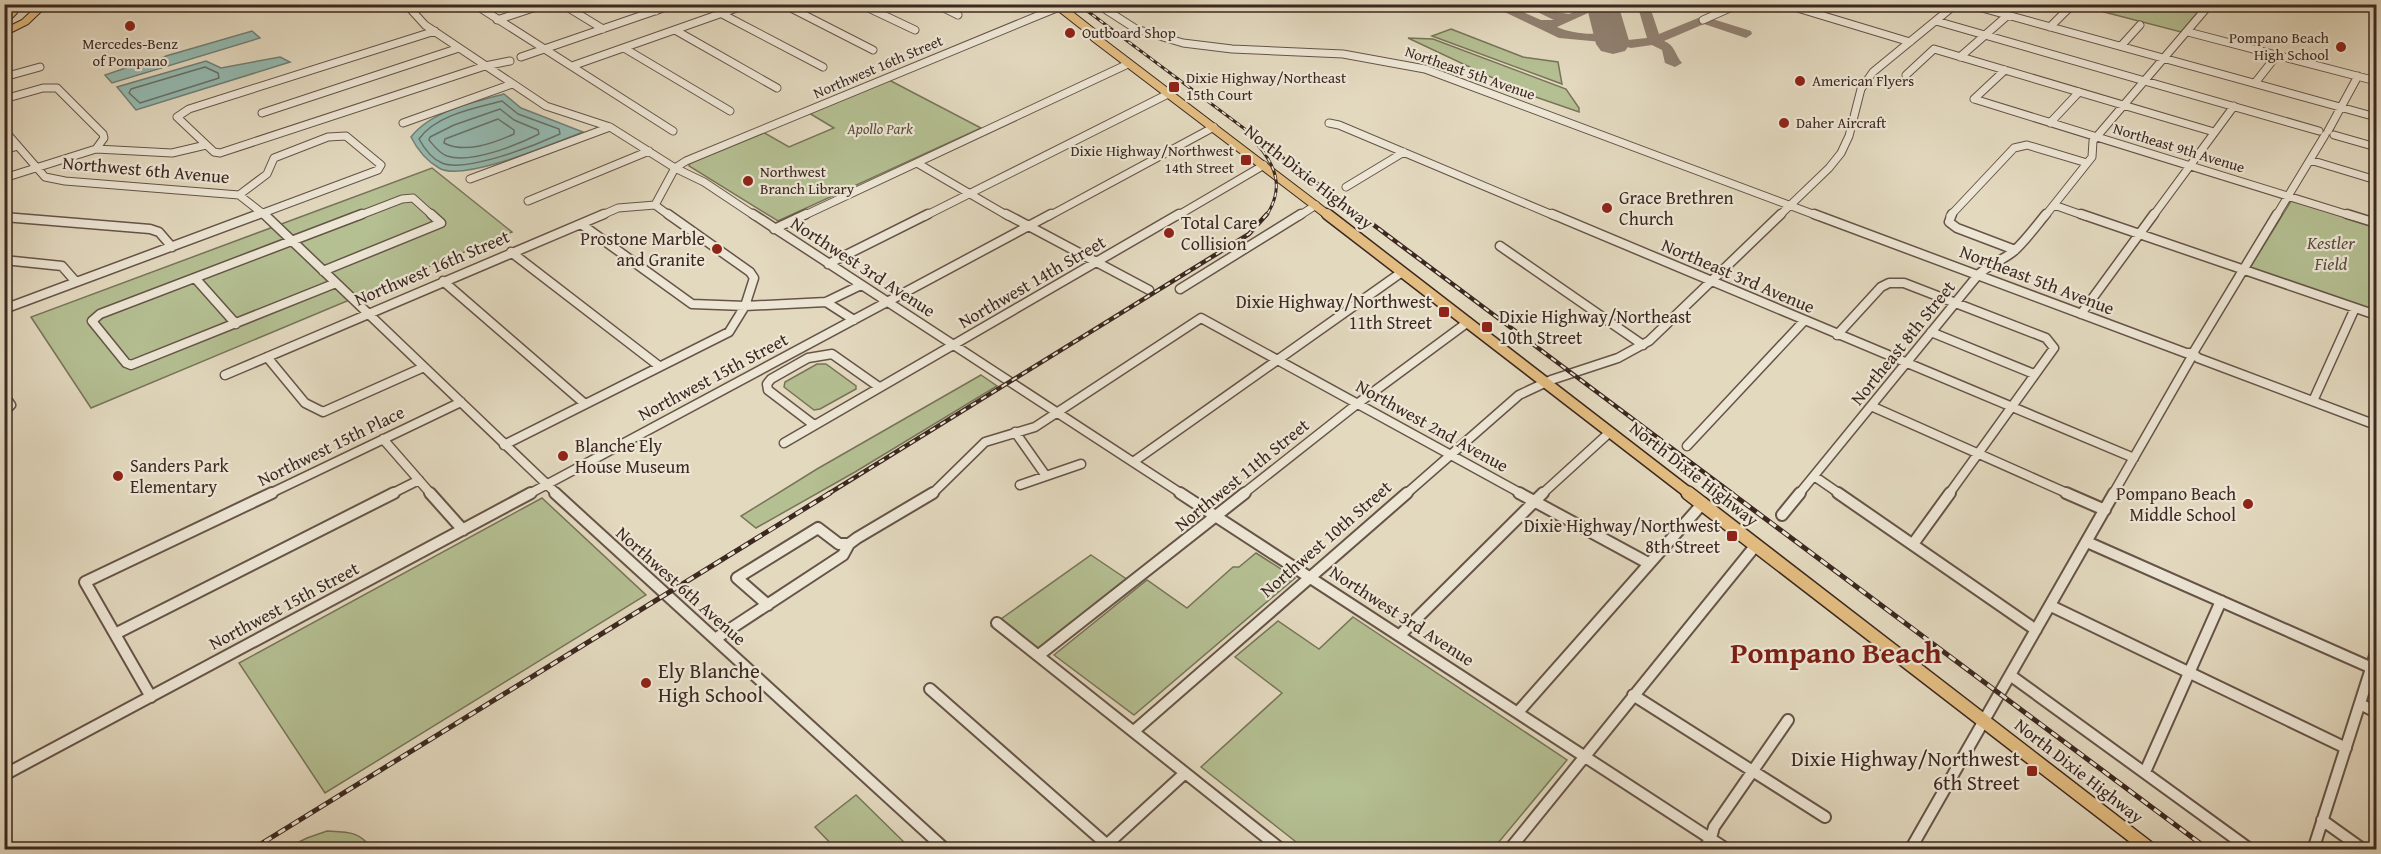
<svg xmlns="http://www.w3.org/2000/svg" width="2381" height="854" font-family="'Gentium Book Plus',serif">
<rect width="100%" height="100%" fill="#e3d9bf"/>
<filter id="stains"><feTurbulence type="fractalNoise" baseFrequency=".00333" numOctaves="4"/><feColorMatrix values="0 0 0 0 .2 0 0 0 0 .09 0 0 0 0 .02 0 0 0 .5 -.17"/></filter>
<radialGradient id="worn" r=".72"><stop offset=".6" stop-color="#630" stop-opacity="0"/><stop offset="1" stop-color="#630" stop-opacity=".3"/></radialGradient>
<path fill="#b4bf92" stroke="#787459" stroke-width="1.5" d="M2077,5H2204L2181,32Z
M1451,29L1523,57L1558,62L1562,84L1432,36Z
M1408,38L1433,39L1566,89L1579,108V112L1527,94Z
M889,80L981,128L778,221L689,166L690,163L763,132L789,147L834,128L809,113Z
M432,168L512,232L91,408L31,317Z
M2291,201L2376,225V312L2252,270L2251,266Z
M817,364H826L856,386V389L820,409L814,410L784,387L785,382Z
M981,375L997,386L855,472L756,528L741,516L817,469Z
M542,498L646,595L325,793L239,663Z
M1256,553L1295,578L1134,715L1054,655L1147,580L1187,608L1233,567H1239Z
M1091,555L1128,580L1029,655L991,626Z
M1353,617L1567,760L1493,849H1305L1201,767L1282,693L1235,657L1278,621L1319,649Z
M856,795L908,846L903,849H836L815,827Z
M327,831C349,832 358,831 373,849H285L307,838Z"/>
<path fill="#95bab1" stroke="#718077" stroke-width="1.5" d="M252,31L260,38L112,83L105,75L143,62H154L166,56Z
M280,57L290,62L136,110L117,87L206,61L221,68Z
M504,94L521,108L583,132C556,142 463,183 439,168C427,161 417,149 411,137C431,111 474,102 504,94Z"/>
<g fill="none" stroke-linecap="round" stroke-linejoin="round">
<path stroke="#687168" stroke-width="1.5" d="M205,67L218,73L219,78L140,103L129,93L131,89Z
M502,101L518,114L559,129L560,134C536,145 466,173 442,163C432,159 424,148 419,139C436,115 475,108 502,101Z
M500,109L514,120L538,130L539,134C517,145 471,164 447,156C439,153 434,146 429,140L430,137L454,125Z
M498,119L514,130V134C494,143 465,154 444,143L445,139Z"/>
<path fill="#908070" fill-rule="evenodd" d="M1488,4H1505L1541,20H1554L1521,4H1538L1556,12L1569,14L1590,4H1608L1557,27C1573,34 1596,36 1611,31L1628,40L1647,38L1637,4H1649L1659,34L1703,16L1751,31L1752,34L1746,38L1704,24L1664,41C1675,45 1675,55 1682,63L1675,67L1665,63L1662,50L1652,45L1631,48L1613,43L1559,38Z"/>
<path fill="#908070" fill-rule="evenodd" d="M1586,4H1618L1630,44L1625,51L1613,54L1601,51L1596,44Z"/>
<g stroke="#665448" stroke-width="9">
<path id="minor-far2" d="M406,4L425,25L546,106L610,127L675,168L704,182L755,216
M474,4L673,131
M562,4L603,29
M644,4L656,11
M783,4L873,50
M860,4L915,30
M936,4L958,15
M1097,4L1136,29L1183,43L1232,49L1343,54L1425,69L1818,216
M1784,4L1910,42
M1982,8L2376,117
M722,14L823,67
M497,20L545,4
M1703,20L1739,4
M1936,21L2319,131
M2050,27L2073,4
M675,30L777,88
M435,31L189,109L177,117L214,152L220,153L485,66L510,61
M2188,32L2376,81
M2121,46L2140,25
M624,48L730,111
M521,57L675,4
M1960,57L2008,15
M572,66L748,4
M1906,75L1934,49L2214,132
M4,77L40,67
M2255,83L2277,55
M4,99L43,88H57L103,134L104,138L96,149L172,153L206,145
M1974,99L2352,216
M1974,99L2005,70
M262,113L459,48
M403,123L512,84
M1329,123L1339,125L1555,216
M2050,123L2079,92
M4,130L45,177L65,181L239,195L266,216
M2328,131L2358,76
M2334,135L2376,147
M4,150L18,146
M2310,160L2376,180
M917,163L1008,216
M675,168L686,161L1059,7
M4,178L96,149
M470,179L610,127
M1346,187L1404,152
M239,195L267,174L274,158L328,137L346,136L381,165L378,170L255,216
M528,201L649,151
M655,205L675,168
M655,205L670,216
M2054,205L2085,216
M358,216L402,199L413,198L433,216
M600,216L618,208L655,205
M803,216L1128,64
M925,216L1168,94
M1049,216L1214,127
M1177,216L1264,165
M1299,216L1316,205
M1779,216L1829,168L1841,153L1849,136L1861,89L1873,72L1956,4
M1950,216L2014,148L2027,145L2087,163
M2045,216L2092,157L2093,141L2210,4
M2153,216L2234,106
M2276,216L2325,135"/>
</g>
<g stroke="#665448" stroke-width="11">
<path id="minor-far1" d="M264,214L557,494
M753,214L1182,494
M1006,214L1149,290
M1552,214L2134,458
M1814,214L2186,353H2193L2198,358L2376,425
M1952,214L1949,222L1957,228L2015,250
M2081,214L2376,315
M2347,214L2376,223
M4,217L150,229L159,232L172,247
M581,224L692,304L745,306L826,302L861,285
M774,229L806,214
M1500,246L1643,345
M511,252L659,366
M4,260L62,266L76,282
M828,264L928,214
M323,271L441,223L431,214
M195,278L236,324
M443,281L585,404
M336,283L131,365L126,363L92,321L100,314L362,214
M1180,289L1301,214
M826,302L854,320
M4,309L259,214
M2081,314L2154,214
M1931,332L2034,374
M1837,335L1881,287L1889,283H1904L2046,338L2054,348L1949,494
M2193,353L2277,214
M267,357L305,403L323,412L424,367
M225,375L604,214
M4,395L11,405L4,412
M2313,401L2355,308
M1871,406L2069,494
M814,425L768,390L767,384L771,379L808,358L832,354L879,387
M1015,432L1046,476
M383,439L431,494
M784,443L1179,214
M504,445L729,332L745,306L754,278L750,272L668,214
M1687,446L1804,321
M1133,462L1402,272
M1814,476L1840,494
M1020,485L1081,464
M269,494L461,402
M391,494L419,480
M529,494L1051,214
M932,494L985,442L1035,427L1201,318L1522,494
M1243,494L1357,404L1468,322
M1406,494L1519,395L1551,380L1618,358L1649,341L1781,214
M1542,494L1610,432
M1799,494L1978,275C1989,264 2002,261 2014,251C2026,240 2036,226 2046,214
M2113,494L2191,358"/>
</g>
<g stroke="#665448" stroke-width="14">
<path id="minor" d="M430,493L463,530
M555,493L946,850
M1180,493L1728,850
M1519,493L1648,563
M1838,493L2036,630
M2066,493L2105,510
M1782,515L1800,493
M2087,542L2372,668
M1913,544L1950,493
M768,605L737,578L818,528L839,544H849
M2051,606L2346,748
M997,623L1282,850
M115,634L394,493
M1401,634L1543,493
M715,639L843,555L849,544L857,538L933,493
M1039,655L1245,493
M2010,675L2251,850
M930,689L1113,850
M1633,695L1825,817
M151,697L85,582L272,493
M2360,704L2376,712
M1519,711L1703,503
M1134,731L1407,493
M2145,772L2221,601
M4,775L531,493
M2322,820L2364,850
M1101,850L1185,773
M1509,850L1756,545
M1703,850L1711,838L1714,827L1788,720
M1910,850L2114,493
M2313,850L2376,653"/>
</g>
<g stroke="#3c2820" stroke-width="10">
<path id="major-far2" d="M1056,4L1093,33L1100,35
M1093,33L1094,37L1329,216"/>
</g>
<g stroke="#3c2820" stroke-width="13">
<path id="major-far1" d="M1327,214L1690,494"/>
</g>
<g stroke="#3c2820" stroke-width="16">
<path id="major" d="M1688,493L2151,850"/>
</g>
<g stroke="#3c2820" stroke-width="2">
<path id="highway" d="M7,4H15L17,13L4,26V17L9,13Z
M39,4H49L28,24L4,36V29L22,20Z"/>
</g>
<use href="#minor-far2" stroke="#ede6d5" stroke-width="7"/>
<use href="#minor-far1" stroke="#ede6d5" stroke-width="8"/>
<use href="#minor" stroke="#ede6d5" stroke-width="10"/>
<use href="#major-far2" stroke="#e2bc80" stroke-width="8"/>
<use href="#major-far1" stroke="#e2bc80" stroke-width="10"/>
<use href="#major" stroke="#e2bc80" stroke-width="13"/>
<use href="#highway" fill="#e2bc80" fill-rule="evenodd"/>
<g stroke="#3c2820" stroke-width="3">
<path id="rail-far2" d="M1078,4L1361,216
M1257,144C1277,167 1284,189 1266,216"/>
</g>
<g stroke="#3c2820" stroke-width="4.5">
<path id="rail-far1" d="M1359,214L1733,494
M828,494L1249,234L1267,214"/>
</g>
<g stroke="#3c2820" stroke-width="5">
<path id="rail" d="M1731,493L2209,850
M251,850L830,493"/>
</g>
<use href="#rail-far2" stroke="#ede6d5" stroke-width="1.5" stroke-dasharray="4.5" stroke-linecap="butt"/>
<use href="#rail-far1" stroke="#ede6d5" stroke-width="2" stroke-dasharray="6" stroke-linecap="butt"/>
<use href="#rail" stroke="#ede6d5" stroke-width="3" stroke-dasharray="8" stroke-linecap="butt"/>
</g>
<g fill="#8f2418" stroke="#ede6d5" stroke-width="2">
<circle cx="130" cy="26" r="6"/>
<circle cx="1070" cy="33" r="6"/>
<circle cx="2341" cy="47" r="6"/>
<circle cx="1800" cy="81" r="6"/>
<rect x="1168" y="81" width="12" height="12" rx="3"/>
<circle cx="1784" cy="123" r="6"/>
<rect x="1240" y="154" width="12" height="12" rx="3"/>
<circle cx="748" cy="181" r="6"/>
<circle cx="1607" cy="208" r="6"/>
<circle cx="1169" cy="233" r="6"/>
<circle cx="717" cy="249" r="6"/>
<rect x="1438" y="306" width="12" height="12" rx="3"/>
<rect x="1481" y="321" width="12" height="12" rx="3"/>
<circle cx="563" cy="456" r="6"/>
<circle cx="118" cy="476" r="6"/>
<circle cx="2248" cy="504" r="6"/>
<rect x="1726" y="530" width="12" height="12" rx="3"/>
<circle cx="646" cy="683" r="6"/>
<rect x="2026" y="765" width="12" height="12" rx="3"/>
</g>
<g text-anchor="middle" stroke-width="4.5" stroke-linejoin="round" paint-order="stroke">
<g font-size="15" fill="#3c2820" stroke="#ede6d5" text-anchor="start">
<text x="1082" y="38">Outboard Shop</text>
<text x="2329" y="43" text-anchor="end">Pompano Beach<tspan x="2329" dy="17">High School</tspan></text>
<text x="130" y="49" text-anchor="middle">Mercedes-Benz<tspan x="130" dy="17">of Pompano</tspan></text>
<text x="1186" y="83">Dixie Highway/Northeast<tspan x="1186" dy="17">15th Court</tspan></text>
<text x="1812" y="86">American Flyers</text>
<text x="1796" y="128">Daher Aircraft</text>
<text x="1234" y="156" text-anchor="end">Dixie Highway/Northwest<tspan x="1234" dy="17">14th Street</tspan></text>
<text x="760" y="177">Northwest<tspan x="760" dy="17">Branch Library</tspan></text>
</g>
<g font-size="15" fill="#3c2820" stroke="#ede6d5">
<text transform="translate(878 67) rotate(-23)" y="5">Northwest 16th Street</text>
<text transform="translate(1470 73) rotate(19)" y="5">Northeast 5th Avenue</text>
<text transform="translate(2179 148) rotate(17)" y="5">Northeast 9th Avenue</text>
</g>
<g font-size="15" font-style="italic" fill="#5a4e3c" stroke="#ede6d5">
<text x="880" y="134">Apollo Park</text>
</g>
<g font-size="18" fill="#3c2820" stroke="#ede6d5">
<text transform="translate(146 170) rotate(5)" y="6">Northwest 6th Avenue</text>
<text transform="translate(1309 177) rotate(38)" y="6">North Dixie Highway</text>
<text transform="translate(863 267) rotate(33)" y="6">Northwest 3rd Avenue</text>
<text transform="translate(432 268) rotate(-23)" y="6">Northwest 16th Street</text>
<text transform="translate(1738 276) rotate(23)" y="6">Northeast 3rd Avenue</text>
<text transform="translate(2037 280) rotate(21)" y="6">Northeast 5th Avenue</text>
<text transform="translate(1032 282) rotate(-30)" y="6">Northwest 14th Street</text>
<text transform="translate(1903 343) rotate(-51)" y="6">Northeast 8th Street</text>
<text transform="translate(713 377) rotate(-28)" y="6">Northwest 15th Street</text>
<text transform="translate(1432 426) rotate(29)" y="6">Northwest 2nd Avenue</text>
<text transform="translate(331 446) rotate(-26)" y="6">Northwest 15th Place</text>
<text transform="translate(1694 474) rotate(38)" y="6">North Dixie Highway</text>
<text transform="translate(1242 475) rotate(-39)" y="6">Northwest 11th Street</text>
<text transform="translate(1326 539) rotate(-41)" y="6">Northwest 10th Street</text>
<text transform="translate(681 586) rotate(42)" y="6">Northwest 6th Avenue</text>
<text transform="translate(284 606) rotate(-28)" y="6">Northwest 15th Street</text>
<text transform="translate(1402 616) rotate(33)" y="6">Northwest 3rd Avenue</text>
<text transform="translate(2079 771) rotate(38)" y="6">North Dixie Highway</text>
</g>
<g font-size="18" fill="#3c2820" stroke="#ede6d5" text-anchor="start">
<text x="1619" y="204">Grace Brethren<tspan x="1619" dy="21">Church</tspan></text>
<text x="1181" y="229">Total Care<tspan x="1181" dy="21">Collision</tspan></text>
<text x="705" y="245" text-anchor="end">Prostone Marble<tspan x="705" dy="21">and Granite</tspan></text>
<text x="1432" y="308" text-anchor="end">Dixie Highway/Northwest<tspan x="1432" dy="21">11th Street</tspan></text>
<text x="1499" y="323">Dixie Highway/Northeast<tspan x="1499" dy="21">10th Street</tspan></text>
<text x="575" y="452">Blanche Ely<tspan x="575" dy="21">House Museum</tspan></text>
<text x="130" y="472">Sanders Park<tspan x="130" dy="21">Elementary</tspan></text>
<text x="2236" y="500" text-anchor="end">Pompano Beach<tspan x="2236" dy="21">Middle School</tspan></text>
<text x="1720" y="532" text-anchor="end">Dixie Highway/Northwest<tspan x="1720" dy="21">8th Street</tspan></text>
</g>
<g font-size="18" font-style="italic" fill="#5a4e3c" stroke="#ede6d5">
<text x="2331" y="249">Kestler<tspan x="2331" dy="21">Field</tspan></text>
</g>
<g font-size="21" fill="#3c2820" stroke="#ede6d5" text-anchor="start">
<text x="658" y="678">Ely Blanche<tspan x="658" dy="24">High School</tspan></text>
<text x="2020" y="766" text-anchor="end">Dixie Highway/Northwest<tspan x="2020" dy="24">6th Street</tspan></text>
</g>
<g font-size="30" font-weight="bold" fill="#7a1f14" stroke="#ede6d5">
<text x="1836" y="663">Pompano Beach</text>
</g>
</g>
<rect width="2381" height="854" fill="none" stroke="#e3d9bf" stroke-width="24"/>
<rect x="6" y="6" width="2369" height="842" fill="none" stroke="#3c2820" stroke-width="3"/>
<rect x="12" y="12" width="2357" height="830" fill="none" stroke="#3c2820" stroke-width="1.5"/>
<rect width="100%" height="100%" filter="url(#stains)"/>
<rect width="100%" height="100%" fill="url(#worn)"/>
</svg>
